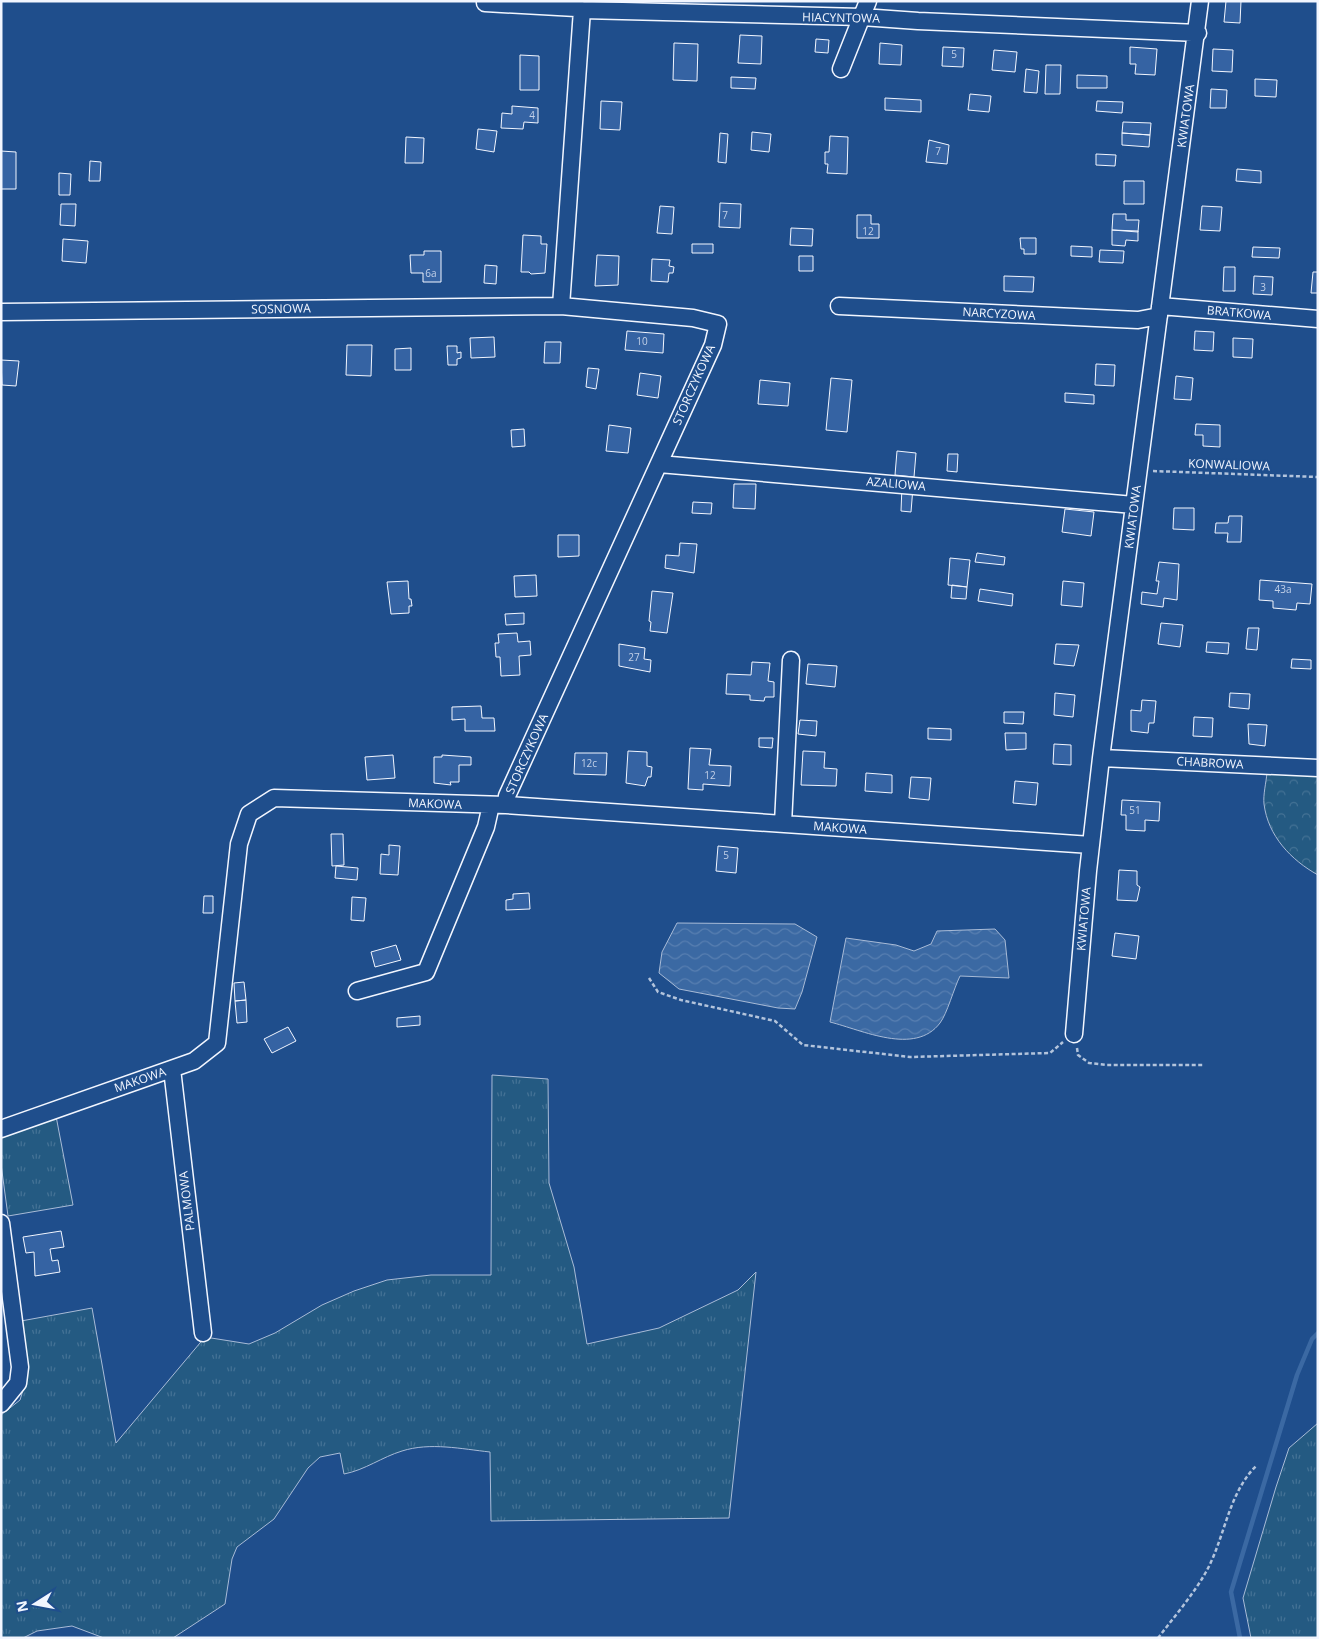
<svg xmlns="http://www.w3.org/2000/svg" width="1319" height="1639" font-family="'Open Sans',sans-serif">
<defs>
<pattern id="grass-tufts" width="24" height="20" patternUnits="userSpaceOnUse" patternTransform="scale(1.25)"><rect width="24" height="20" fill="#245a82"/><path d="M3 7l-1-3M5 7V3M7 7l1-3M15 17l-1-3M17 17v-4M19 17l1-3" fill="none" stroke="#447295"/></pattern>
<pattern id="forest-crowns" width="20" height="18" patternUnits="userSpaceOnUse" patternTransform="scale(1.25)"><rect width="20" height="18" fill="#245a82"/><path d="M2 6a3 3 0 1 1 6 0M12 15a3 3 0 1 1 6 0" fill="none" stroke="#447295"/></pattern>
<pattern id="water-waves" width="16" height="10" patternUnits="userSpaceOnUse" patternTransform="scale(1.25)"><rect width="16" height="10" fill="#3b69a3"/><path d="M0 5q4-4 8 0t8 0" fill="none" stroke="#587fb1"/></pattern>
</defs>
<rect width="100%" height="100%" fill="#1f4e8c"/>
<path fill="url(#grass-tufts)" stroke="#a8bbd7" d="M492,1075L548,1079L549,1183L574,1267L587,1344L659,1328L738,1290L756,1272L729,1518L491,1521L490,1452C462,1449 430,1442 402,1451C382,1457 365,1470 344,1474L340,1453L320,1457L308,1468L274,1519L237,1547L232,1559L225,1604L173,1638H104L72,1626L37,1631L23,1638H1V1415L20,1400L27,1377L21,1321L92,1308L116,1443L205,1337L249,1344L275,1333L322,1305L354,1291L387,1280L431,1275H491Z
M56,1116L73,1205L8,1216L1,1164V1137Z
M1318,1423V1638H1251L1243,1598L1276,1487L1289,1448Z"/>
<path fill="url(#forest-crowns)" stroke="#a8bbd7" d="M1267,773L1318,776V875C1291,860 1268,836 1264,804C1263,795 1266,783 1267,773Z"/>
<path fill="url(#water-waves)" stroke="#a8bbd7" d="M677,923L795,924L817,937L802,992L795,1009L778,1008L679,989L659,973L662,952Z
M995,929L1005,940L1009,978L960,976C954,988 947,1014 940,1023C915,1056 862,1030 830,1022L846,938L896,945L914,951L931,944L937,931Z"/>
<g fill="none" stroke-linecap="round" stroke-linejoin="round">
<path stroke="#3b69a3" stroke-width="4.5" d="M1240,1638L1231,1592L1297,1375L1312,1339L1318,1333"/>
</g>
<path fill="#3563a3" stroke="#f2f6ff" d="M1226,1H1241L1240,23L1224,22Z
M740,35L762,36L761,64L738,63Z
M816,39L829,40L828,53L815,52Z
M674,43L698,44L697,81L673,80Z
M880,43L902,45L901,65L879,64Z
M943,47L964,48L963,67L942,66Z
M1130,47L1157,49L1155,75L1135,74L1136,64H1130Z
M1213,49L1233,50L1232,72L1212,71Z
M994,50L1017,52L1015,72L992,70Z
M520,55L539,56V90H520Z
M1046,65H1061L1060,94H1045Z
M1026,69L1039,71L1037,93L1024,92Z
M1077,75L1107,76V88H1077Z
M731,77L756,78L755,89L731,88Z
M1255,79L1277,80L1276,97L1255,96Z
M1211,89L1227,90L1226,108H1210Z
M970,94L991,96L989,112L968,110Z
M885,98L921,100V112L885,110Z
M601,101L622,102L620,130L600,129Z
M1097,101L1123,102L1122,113L1096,111Z
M512,106L538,108V123L524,122L523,129L501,128L502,113L512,114Z
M1123,122L1151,123L1150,135L1122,133Z
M478,129L497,131L494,152L476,149Z
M752,132L771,134L769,152L751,150Z
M720,133L728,134L726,163L718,162Z
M1122,133L1150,135L1149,147L1122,145Z
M830,136L848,137L847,174L827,173L828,164H825V152H829Z
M406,137L424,138L423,163H405Z
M929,140L949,145L947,164L926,162Z
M1,151L16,152V189H1Z
M1096,154L1116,155L1115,166L1096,165Z
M90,161L101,162L100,181H89Z
M1237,169L1261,171V183L1236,181Z
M59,173L71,174L70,195H59Z
M1124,181H1144V204H1124Z
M720,203L741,204L740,228L719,227Z
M61,204H76L75,226L60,225Z
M660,206L674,207L672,234L657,233Z
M1202,206L1222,207L1220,231L1200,230Z
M1113,214H1126V220H1139L1138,232L1112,230Z
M857,215H871V224H879V238H857Z
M791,228L813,229L812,246L790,245Z
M1112,230L1138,231V241L1126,240L1125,246L1112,245Z
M523,235L541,236V244H547L545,273L531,274L529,272H521Z
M1020,238H1036V254H1024V249H1021Z
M63,239L88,241L86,263L62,261Z
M692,244H713V253H692Z
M1071,246L1092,247V257L1071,256Z
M1253,247L1280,248L1279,258L1252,257Z
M1100,250L1124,251L1123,263L1099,262Z
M424,251H441V282H423V273H411L410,255H424Z
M597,255L619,256L618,285L595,286Z
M799,256H813V271H799Z
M652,259L670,260L669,266L674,267L673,273H669L668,282L651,281Z
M485,265L497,266L496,284L484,283Z
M1224,267H1235V291H1223Z
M1313,272H1318V293H1311Z
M1004,276L1034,277L1033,292L1004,291Z
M1254,276L1273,277L1272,295L1253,294Z
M627,331L664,334L663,353L625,350Z
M1195,331L1214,332L1213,351L1194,350Z
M494,337L495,357L471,358L470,338Z
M1233,338L1253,339L1252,358L1233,357Z
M545,342H561L560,363H544Z
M347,345H372L371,376L346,375Z
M447,346H457V353L461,352V358L457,359V365H448Z
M411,348V370H395V349Z
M1,360L19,361L16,386L2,385Z
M1096,364L1115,365L1114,386L1095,385Z
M588,368L599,369L596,389L586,387Z
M640,373L661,376L658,398L637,395Z
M1176,376L1193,378L1191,400L1174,399Z
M831,378L852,380L847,432L826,430Z
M760,380L790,383L788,406L758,404Z
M1065,393L1094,395V404L1065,402Z
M1196,424L1220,425V447L1203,446V435H1195Z
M609,425L631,428L628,453L606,451Z
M524,429L525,446L512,447L511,430Z
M897,451L916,453L914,477L895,475Z
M948,454H958L957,472L947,471Z
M734,484H756L755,509L733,508Z
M902,486L913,487L911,512L901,511Z
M693,502L712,503L711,514L692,513Z
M1174,508H1194V530L1173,529Z
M1065,509L1094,512L1091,536L1062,532Z
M1229,516H1242L1241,542H1227L1228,533H1215L1216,523H1228Z
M558,535H579V556L558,557Z
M680,543L697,544L694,573L665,568L666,555L679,556Z
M977,553L1005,557L1004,565L975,562Z
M950,558L970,560L967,587L948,585Z
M1159,562L1179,564L1177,600L1164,598L1163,607L1141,604L1142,592L1157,594L1159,581H1156Z
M536,575L537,596L515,597L514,576Z
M1260,580L1312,584L1310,604L1297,603L1296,610L1273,608V601L1259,600Z
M408,581L409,599H411L412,606H409V613L391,614L387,582Z
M1063,581L1084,583L1082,607L1061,605Z
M952,585L967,587L966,599L951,598Z
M980,589L1013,594L1012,606L978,601Z
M652,591L673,593L667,633L650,631L651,622L649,621Z
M524,613V624L506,625L505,614Z
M1161,623L1183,625L1180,647L1158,644Z
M1248,628H1259L1257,650L1246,649Z
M517,633L518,642L530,641L531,655L519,656L520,675L501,676L500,657H496L495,643H499L498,634Z
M1207,642L1229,643L1228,654L1206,652Z
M619,644L645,648L644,659L651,660L650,672L619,666Z
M1056,644L1079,645L1074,666L1054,664Z
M1292,659L1311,660V669L1291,668Z
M752,662L770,663L768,681L774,682V697H765L764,701L750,700V695L726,694L727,674L751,675Z
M808,664L837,666L835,687L806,684Z
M1055,693L1075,695L1073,717L1054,715Z
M1230,693L1250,694L1249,709L1229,707Z
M1142,700L1156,701L1154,723H1149L1148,733L1131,731V710L1141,711Z
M481,706L482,718H494L495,731H465V719L452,720V707Z
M1004,712H1024L1023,724L1004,723Z
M1194,717L1213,718L1212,737L1193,736Z
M800,720L817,721L816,736L798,734Z
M1248,724L1267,725L1265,746L1249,744Z
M928,728L951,729V740L928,739Z
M1005,733H1026V749L1006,750Z
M759,738H773L772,748L759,747Z
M1054,744L1071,745V765L1053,764Z
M690,748L711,749L709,765L731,766L730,786L703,784V790L688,789Z
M628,751L647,752V766L652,767L651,777H648L645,786L626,783Z
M803,751L825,752L824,768L837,769L836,786L801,785Z
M575,753H607L606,775L574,774Z
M393,755L395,778L367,780L365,757Z
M442,755L471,757V765H459V782H450L451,785L434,783V757H442Z
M866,773L892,775V793L865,791Z
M911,777L931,778L929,800L909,798Z
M1015,781L1038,783L1036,805L1013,803Z
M1122,800L1160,802L1159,821L1145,820V831L1126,830V815H1121Z
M331,834H343L344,865L332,866Z
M389,845L400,846L398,875L380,874L381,854L389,855Z
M718,846L738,848L736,873L716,871Z
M336,866L358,868L357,880L335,878Z
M1119,870L1137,871V885L1140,887L1137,901L1117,900Z
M529,893L530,909L506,910V900L513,899V894Z
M204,896H213V913H203Z
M352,897L366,898L364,921L351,920Z
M1115,933L1139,936L1136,959L1112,956Z
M396,945L401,960L375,967L371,952Z
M244,982L246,1000L235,1001L234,983Z
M246,1000L247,1022L237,1023L235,1001Z
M420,1016V1025L397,1027V1018Z
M288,1027L296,1041L272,1053L264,1039Z
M61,1231L64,1247L50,1249L52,1261L58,1260L60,1272L35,1276L34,1252L26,1253L23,1237Z"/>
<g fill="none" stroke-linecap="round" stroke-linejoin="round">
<g stroke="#f2f6ff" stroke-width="19">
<path id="minor" d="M485,3L576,8L582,10L862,17L918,21L1198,33
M841,69L868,1
M561,306L582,10
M839,306L1138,320L1159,316
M1160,306L1318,319
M1,312L561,306L693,318L718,324L713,345L507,796L506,805
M659,464L1134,505
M1101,758L1318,768
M783,824L791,660
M357,991L426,972L486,827L491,805
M1074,1034L1088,871L1101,758L1200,1
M172,1069L203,1333
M1,1129L194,1061L217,1043L239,844L249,814L274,798L506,805L1091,845
M1,1223L20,1367L18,1383L1,1404"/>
</g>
<path stroke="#b3c4dc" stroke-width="2.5" stroke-dasharray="4 2.5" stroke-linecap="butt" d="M1153,471L1318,477
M649,978L658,992L681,1000L775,1021L803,1045L910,1057L1050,1053L1063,1042
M1077,1048L1078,1055L1089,1063L1107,1065H1204
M1158,1638C1174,1617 1193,1595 1206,1572C1225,1538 1228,1493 1257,1465"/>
<use href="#minor" stroke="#1f4e8c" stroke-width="16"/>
</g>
<g text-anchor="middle" stroke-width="4" stroke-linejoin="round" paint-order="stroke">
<g font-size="10" fill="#c3d1e8">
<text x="954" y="58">5</text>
<text x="532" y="119">4</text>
<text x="938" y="155">7</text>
<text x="725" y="219">7</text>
<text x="868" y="235">12</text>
<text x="431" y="277">6a</text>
<text x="1263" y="291">3</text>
<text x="642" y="345">10</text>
<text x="1283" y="593">43a</text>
<text x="634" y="661">27</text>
<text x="589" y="767">12c</text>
<text x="710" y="779">12</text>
<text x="1135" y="814">51</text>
<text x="726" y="859">5</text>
</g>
<g font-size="12" fill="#f2f6ff" stroke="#1f4e8c">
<text transform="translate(841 18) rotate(1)" y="4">HIACYNTOWA</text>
<text transform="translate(1186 116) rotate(-82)" y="4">KWIATOWA</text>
<text transform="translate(281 309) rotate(-1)" y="4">SOSNOWA</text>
<text transform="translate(1239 313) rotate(5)" y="4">BRATKOWA</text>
<text transform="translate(999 314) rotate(3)" y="4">NARCYZOWA</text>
<text transform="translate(694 385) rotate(-66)" y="4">STORCZYKOWA</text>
<text transform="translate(1229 465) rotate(2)" y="4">KONWALIOWA</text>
<text transform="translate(896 484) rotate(5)" y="4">AZALIOWA</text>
<text transform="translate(1133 517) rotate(-83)" y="4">KWIATOWA</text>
<text transform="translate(527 754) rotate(-66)" y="4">STORCZYKOWA</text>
<text transform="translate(1210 763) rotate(3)" y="4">CHABROWA</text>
<text transform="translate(435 804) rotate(2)" y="4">MAKOWA</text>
<text transform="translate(840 828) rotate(4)" y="4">MAKOWA</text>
<text transform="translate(1084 919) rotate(-85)" y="4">KWIATOWA</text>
<text transform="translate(140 1080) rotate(-19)" y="4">MAKOWA</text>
<text transform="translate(187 1201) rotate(-97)" y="4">PALMOWA</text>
</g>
</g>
<rect width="1319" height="1639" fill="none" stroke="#f2f6ff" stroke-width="5"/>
<g transform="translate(35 1604) rotate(259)" stroke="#1f4e8c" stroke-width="4" paint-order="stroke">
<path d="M0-4L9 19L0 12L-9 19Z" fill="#f2f6ff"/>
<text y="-8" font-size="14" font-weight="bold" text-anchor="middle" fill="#f2f6ff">N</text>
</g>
</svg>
